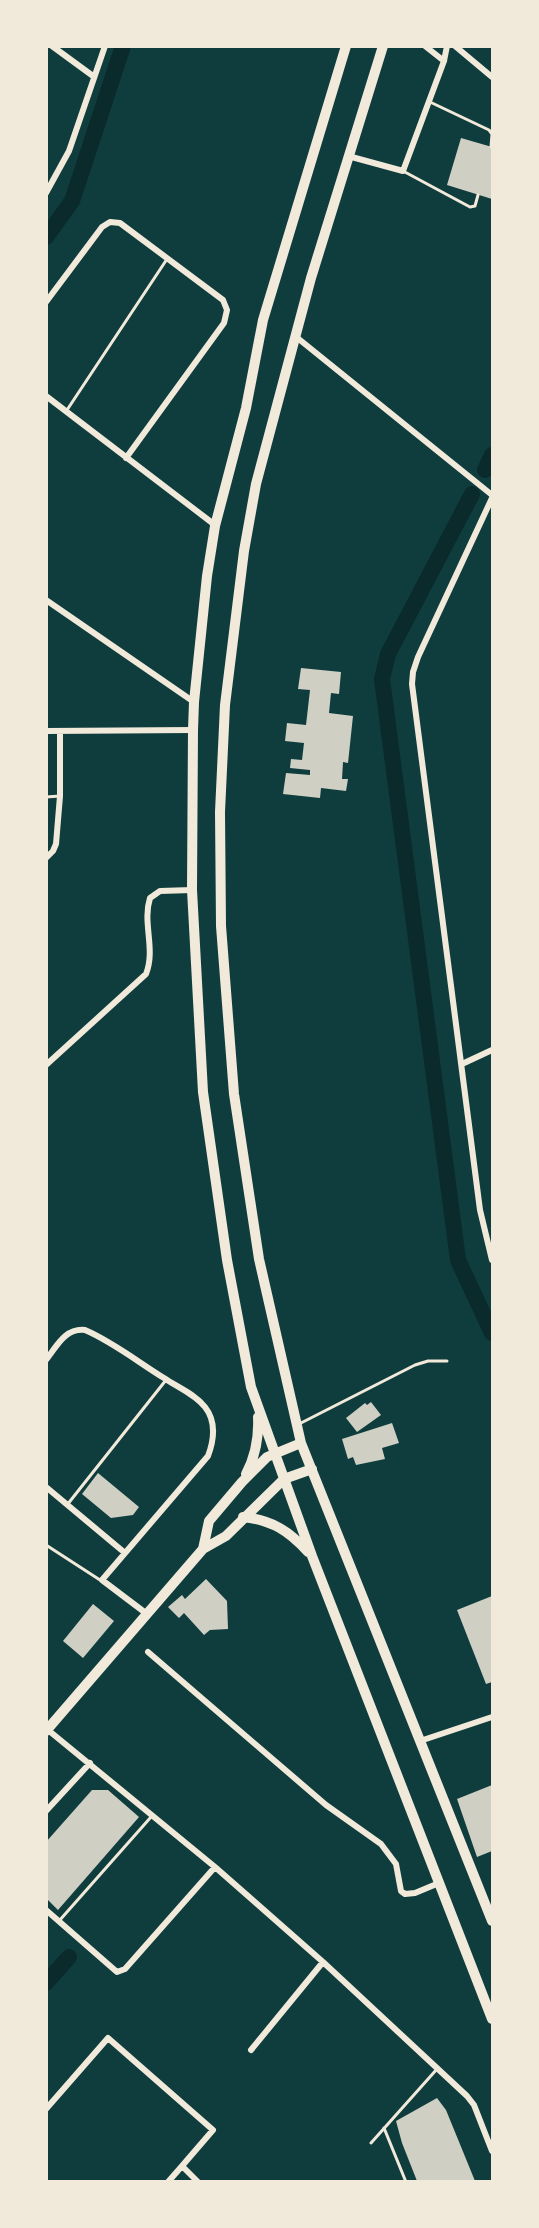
<svg xmlns="http://www.w3.org/2000/svg" width="539" height="2228" font-family="Mulish,sans-serif">
<rect width="100%" height="100%" fill="#0f3d3e"/>
<g fill="none" stroke-linecap="round" stroke-linejoin="round">
<path stroke="#0a2a2b" stroke-width="16" d="M46,237L72,201L123,46
M485,470L492,455
M472,494L388,654L382,679L458,1260L492,1333
M46,1983L69,1957"/>
</g>
<path fill="#cfcfc3" d="M461,138L492,147V199L447,185Z
M301,668L341,672L339,694L331,693L329,713L353,716L348,763L343,762L342,779H348L346,791L321,788L320,798L283,794L286,773L310,775V770L290,768L291,759L302,760L304,743L285,741L287,723L306,725L310,690L298,689Z
M371,1402L381,1415L357,1432L346,1418L365,1403L367,1405Z
M392,1423L399,1443L382,1448L385,1459L356,1465L353,1457L348,1459L342,1439Z
M98,1473L139,1507L133,1515L111,1518L82,1494Z
M206,1579L227,1601L228,1629L210,1630L204,1635L184,1613L179,1618L168,1607L182,1595L185,1599Z
M492,1596V1682L486,1684L457,1610Z
M93,1604L114,1621L83,1658L63,1641Z
M492,1785V1851L477,1857L457,1799Z
M92,1790H108L139,1817L58,1910L46,1898V1842Z
M437,2098L446,2110L475,2181H417L402,2143L396,2121Z"/>
<g fill="none" stroke-linecap="round" stroke-linejoin="round">
<path stroke="#f1e9da" stroke-width="3" d="M430,102L489,130L492,134L491,147
M403,171L470,207L475,206L478,195
M67,410L167,259
M46,797L60,796
M299,1424L415,1365L428,1361H447
M67,1505L166,1380
M46,1545L100,1580
M59,1921L151,1817
M384,2128L406,2182
M371,2143L437,2069"/>
<path stroke="#f1e9da" stroke-width="6" d="M52,46L93,76
M425,46L444,61
M455,46L492,77
M348,156L403,171L444,61L447,46
M46,193L69,151L105,46
M46,302L102,227L110,222L120,223L223,300L227,310L224,323L126,458
M295,336L492,495
M46,396L215,525
M492,498L418,657L413,672L412,684L480,1210L492,1260
M46,600L194,702
M46,731L193,730
M46,858L53,851L56,844L60,796V732
M462,1064L492,1050
M46,1065L146,974C156,949 142,923 150,898L160,891L192,890
M46,1360C57,1346 65,1328 85,1330C113,1342 138,1362 164,1378C177,1387 195,1394 205,1407C216,1421 214,1440 208,1456L102,1580L147,1614
M46,1487L125,1553
M148,1652L326,1805L381,1844L396,1864L401,1891L405,1894L415,1893L439,1883
M48,1730L215,1867L323,1962L467,2096L474,2105L492,2151
M420,1741L492,1717
M46,1811L90,1763
M46,1910L117,1972L125,1969L215,1867
M251,2050L323,1962
M46,2109L108,2038L213,2130L182,2166
M168,2182L182,2166L198,2182"/>
<path stroke="#f1e9da" stroke-width="10" d="M346,46L263,320L246,408L215,526L207,576L194,702L193,730L192,890L203,1092L227,1260L251,1387L312,1556L492,2019
M383,46L311,278L256,484L244,551L225,705L220,812L221,926L234,1094L259,1259L301,1443L492,1921
M246,1474C256,1455 259,1437 258,1417
M243,1517C272,1520 289,1531 308,1552
M203,1549L209,1521L242,1482L267,1457L301,1443
M46,1731L203,1549L226,1536L284,1479L312,1469"/>
</g>
<rect width="539" height="2228" fill="none" stroke="#f1e9da" stroke-width="96"/>
</svg>
